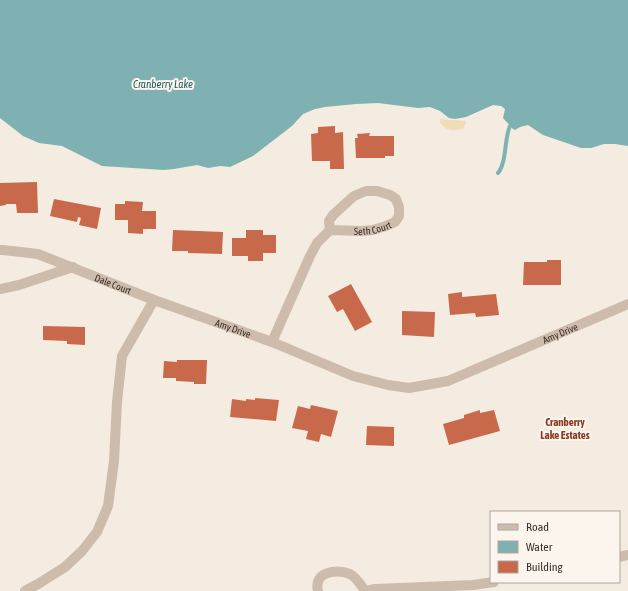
<svg xmlns="http://www.w3.org/2000/svg" width="628" height="591" font-family="'Asap Condensed',sans-serif">
<rect width="100%" height="100%" fill="#f4ebe1"/>
<path fill="#efdcb8" d="M440,119L466,121L464,128C454,132 447,131 440,123Z"/>
<path fill="#7fb0b2" d="M0,0H628V146L615,144H604L591,148H581L543,135L528,125L520,127L515,130L513,129L503,118L505,109L501,106L493,105L466,117L455,119L449,118L440,111L430,107L418,108L378,103L356,104L325,107L315,109L303,114L292,126L253,156L230,167L220,166L208,168L197,165L174,169L164,170L102,166L62,146L39,143L23,136L0,118Z"/>
<g fill="none" stroke-linecap="round" stroke-linejoin="round">
<path stroke="#7fb0b2" stroke-width="4" d="M498,173C507,162 504,139 510,126"/>
</g>
<path fill="#c8694b" d="M335,126V133L343,132L344,169H330V161H312L311,134L318,133V127Z
M370,133L369,136H394V156H385V158H356L355,138H358L357,134Z
M37,182L38,213H17L16,204H6V205L0,206V183Z
M54,199L101,208L97,229L79,225L81,218L78,217L77,222L50,216Z
M125,201L143,202L142,211H156V229H143V234L128,233V220H115V204H125Z
M173,230L223,232L222,254L188,253V251H172Z
M246,230H263V235H276V253H263V261H248V256H232V238H246Z
M547,260H561V285H523L524,262H547Z
M351,284L372,322L355,331L343,309L337,312L328,296Z
M462,292V297L496,294L499,315L476,317L475,313L450,315L448,294Z
M402,311L435,312L434,337L402,335Z
M43,326L85,327V345L67,344V341L43,340Z
M177,360H207L206,384H194V382L176,381V378H163L164,361L177,362Z
M255,398L279,400L276,421L230,417L232,399L246,401V399L255,400Z
M311,405L338,411L331,437L321,434L319,442L306,439L308,431L292,428L298,406L310,409Z
M480,410V413L494,410L500,431L449,445L443,424L464,418V415Z
M367,426L394,427V446L366,445Z"/>
<g fill="none" stroke-linecap="round" stroke-linejoin="round">
<g stroke="#cdbbac" stroke-width="10">
<path id="s1" d="M0,250H3L38,254L154,300L272,342L353,376L388,385L409,388L448,381L628,304"/>
<path d="M0,289L19,285L73,267"/>
<path id="s2" d="M272,342L310,256L317,243L330,230L361,231L373,230L386,226L395,222L399,216V207L396,199L390,195L377,191H366L354,196L333,215L329,221L330,230"/>
<path d="M619,557L628,555"/>
<path d="M25,591L38,584L65,567L82,551L97,532L108,506L114,461L117,402L122,356L154,300"/>
<path d="M318,591C313,571 337,569 350,574C357,578 361,585 365,591"/>
<path d="M366,591L375,589L473,585L494,582"/>
</g>
</g>
<g text-anchor="middle" stroke-width="4" stroke-linejoin="round" paint-order="stroke">
<g font-size="10" fill="#3b302b" stroke="#fbf5ee">
<text dy="4" stroke="none"><textPath href="#s2" startOffset="170">Seth Court</textPath></text>
<text dy="4" stroke="none"><textPath href="#s1" startOffset="119">Dale Court</textPath></text>
<text dy="4" stroke="none"><textPath href="#s1" startOffset="247">Amy Drive</textPath></text>
<text dy="4" stroke="none"><textPath href="#s1" startOffset="595">Amy Drive</textPath></text>
</g>
<g font-size="11" font-style="italic" fill="#1f5a5e" stroke="#fbf5ee">
<text x="163" y="88">Cranberry Lake</text>
</g>
<g font-size="11" font-weight="bold" fill="#8c3b22" stroke="#fbf5ee">
<text x="565" y="426">Cranberry<tspan x="565" dy="13">Lake Estates</tspan></text>
</g>
</g>
<rect x="490" y="511" width="130" height="72" fill="#fbf5ee" stroke="#aea6a0"/>
<rect x="498" y="524" width="20" height="6" fill="#cdbbac" stroke="#aea6a0"/>
<text x="526" y="531" font-size="12" fill="#3b302b">Road</text>
<rect x="498" y="541" width="20" height="12" fill="#7fb0b2" stroke="#aea6a0"/>
<text x="526" y="551" font-size="12" fill="#3b302b">Water</text>
<rect x="498" y="561" width="20" height="12" fill="#c8694b" stroke="#aea6a0"/>
<text x="526" y="571" font-size="12" fill="#3b302b">Building</text>
</svg>
